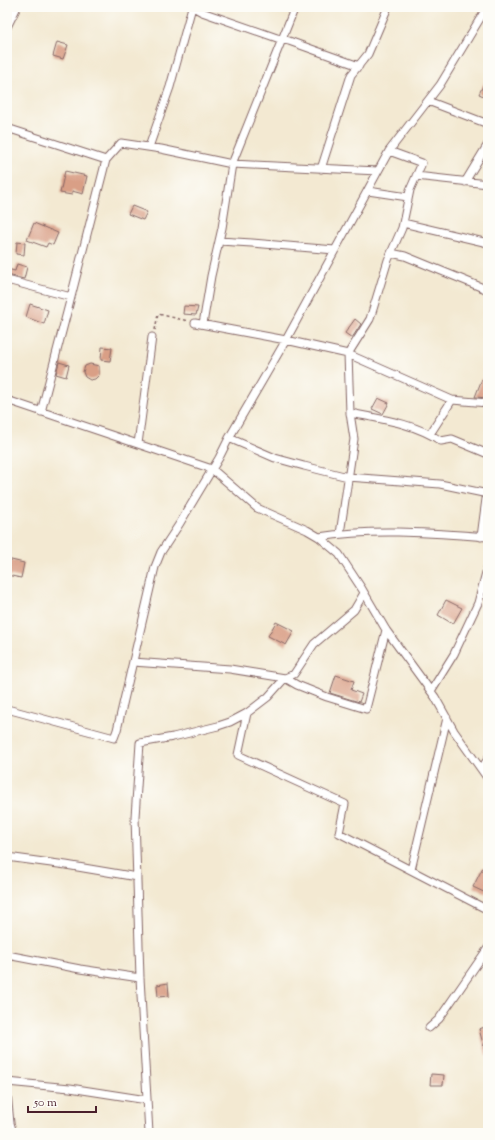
<svg xmlns="http://www.w3.org/2000/svg" width="495" height="1140" font-family="'Sorts Mill Goudy',serif">
<rect width="100%" height="100%" fill="#fdfcf7"/>
<filter id="ink" filterUnits="userSpaceOnUse"><feTurbulence type="fractalNoise" baseFrequency=".025" numOctaves="2"/><feDisplacementMap in="SourceGraphic" scale="8" xChannelSelector="R" yChannelSelector="G"/><feConvolveMatrix kernelMatrix="1 2 1 2 8 2 1 2 1" color-interpolation-filters="sRGB"/></filter>
<filter id="wash" filterUnits="userSpaceOnUse"><feTurbulence type="fractalNoise" baseFrequency=".012" numOctaves="4" result="noise"/><feDisplacementMap in="SourceGraphic" scale="16" xChannelSelector="R" yChannelSelector="G"/><feGaussianBlur stdDeviation="0.9" result="paint"/><feColorMatrix in="noise" values="0 0 0 0 0 0 0 0 0 0 0 0 0 0 0 0 0 1.4 0 .05"/><feComposite in="paint" operator="in"/></filter>
<g filter="url(#wash)">
<rect width="100%" height="100%" fill="#f3e9d2"/>
<g id="blocks">
<path fill="#d99f86" d="M57,42L68,45L63,59L53,56Z
M488,75V98L479,94Z
M65,171L87,176L83,194L72,191V195L60,193Z
M132,206L147,212L143,220L128,214Z
M34,223L58,233L53,245L48,243L46,247L27,240Z
M17,242L25,243L24,255L16,254Z
M17,264L27,267L24,279L7,275V269L15,271Z
M30,304L48,310L44,324L26,317Z
M184,306L198,307L196,315L183,314Z
M355,319L361,324L352,338L345,333Z
M102,347L112,348L110,361L101,360Z
M59,362L69,365L66,377L56,374Z
M90,364L99,366V375L95,379L90,380L85,377L83,372L85,366Z
M482,379L488,381V398L475,397Z
M378,398L389,403L383,414L372,409Z
M7,559L24,563L21,578L7,575Z
M446,600L462,608L453,624L438,615Z
M276,622L294,631L286,645L268,636Z
M336,675L354,681L351,690L362,694L359,702L330,693Z
M483,867L488,869V894L473,887Z
M168,983L169,996L158,997L157,985Z
M488,1026V1055H486L479,1029Z
M431,1074L444,1075L443,1085H430Z"/>
</g>
</g>
<g filter="url(#ink)">
<use href="#blocks" fill-opacity="0" stroke="#856665" stroke-width="1"/>
<g fill="none" stroke-linecap="round" stroke-linejoin="round">
<g stroke="#856665" stroke-width="9">
<path id="street" d="M193,7L202,12L277,38L289,41L359,66
M7,27L17,7
M428,101L488,124
M7,128L106,160L121,143L161,149L232,164L378,171
M149,147L170,87L192,7
M321,169L351,75L368,54L388,7
M416,176L488,184
M465,182L488,144
M368,191L408,197
M403,223L488,243
M219,241L252,243L335,250
M391,253L405,256L488,290
M7,280L71,297
M195,323L286,340L348,354L452,400L488,403
M203,324L211,276L222,228L232,164L295,7
M7,400L212,469L257,508L307,530L319,537L339,554L362,589L386,630L435,697L454,731L488,779
M41,412L71,297L106,160
M350,413C381,419 414,423 441,441L452,439L488,454
M430,434L452,400
M229,438L275,458L304,466L348,477L440,484L488,494
M138,444L152,337
M340,534L354,439L350,413L348,354L370,319L388,260L402,228L410,190L422,163L389,151
M319,537C375,528 432,533 488,537
M481,537L486,499L488,493
M133,662L230,669L285,678L297,685L327,697L366,709L386,630
M431,691L454,654L478,603L488,565
M7,709L114,738L117,730L155,567L161,552L180,523L219,458L229,438L286,340L389,151L440,85L487,7
M247,713L238,755L345,804L339,833L488,910
M481,769L488,759
M7,857L66,865L137,877
M411,870L447,718
M7,955L80,969L140,978
M429,1028L439,1019L488,948
M7,1082L70,1088L147,1100
M7,1093L10,1123L13,1133
M149,1133L140,978L135,817L140,743L173,737L218,726L230,722L247,713L268,697L285,678L294,674L314,644L354,610L364,593"/>
</g>
<path stroke="#856665" stroke-width="1.5" stroke-dasharray="3 3" stroke-linecap="butt" d="M155,330L158,314L188,321"/>
<use href="#street" stroke="#fff" stroke-width="7"/>
</g>
</g>
<rect width="495" height="1140" fill="none" stroke="#fdfcf7" stroke-width="24"/>
<path d="M28 1106v6h68v-6" fill="none" stroke="#4a1f2b" stroke-width="2"/>
<text x="34" y="1106" font-size="12" fill="#4a1f2b" stroke="#fdfcf7" stroke-width="3" paint-order="stroke">50 m</text>
</svg>
